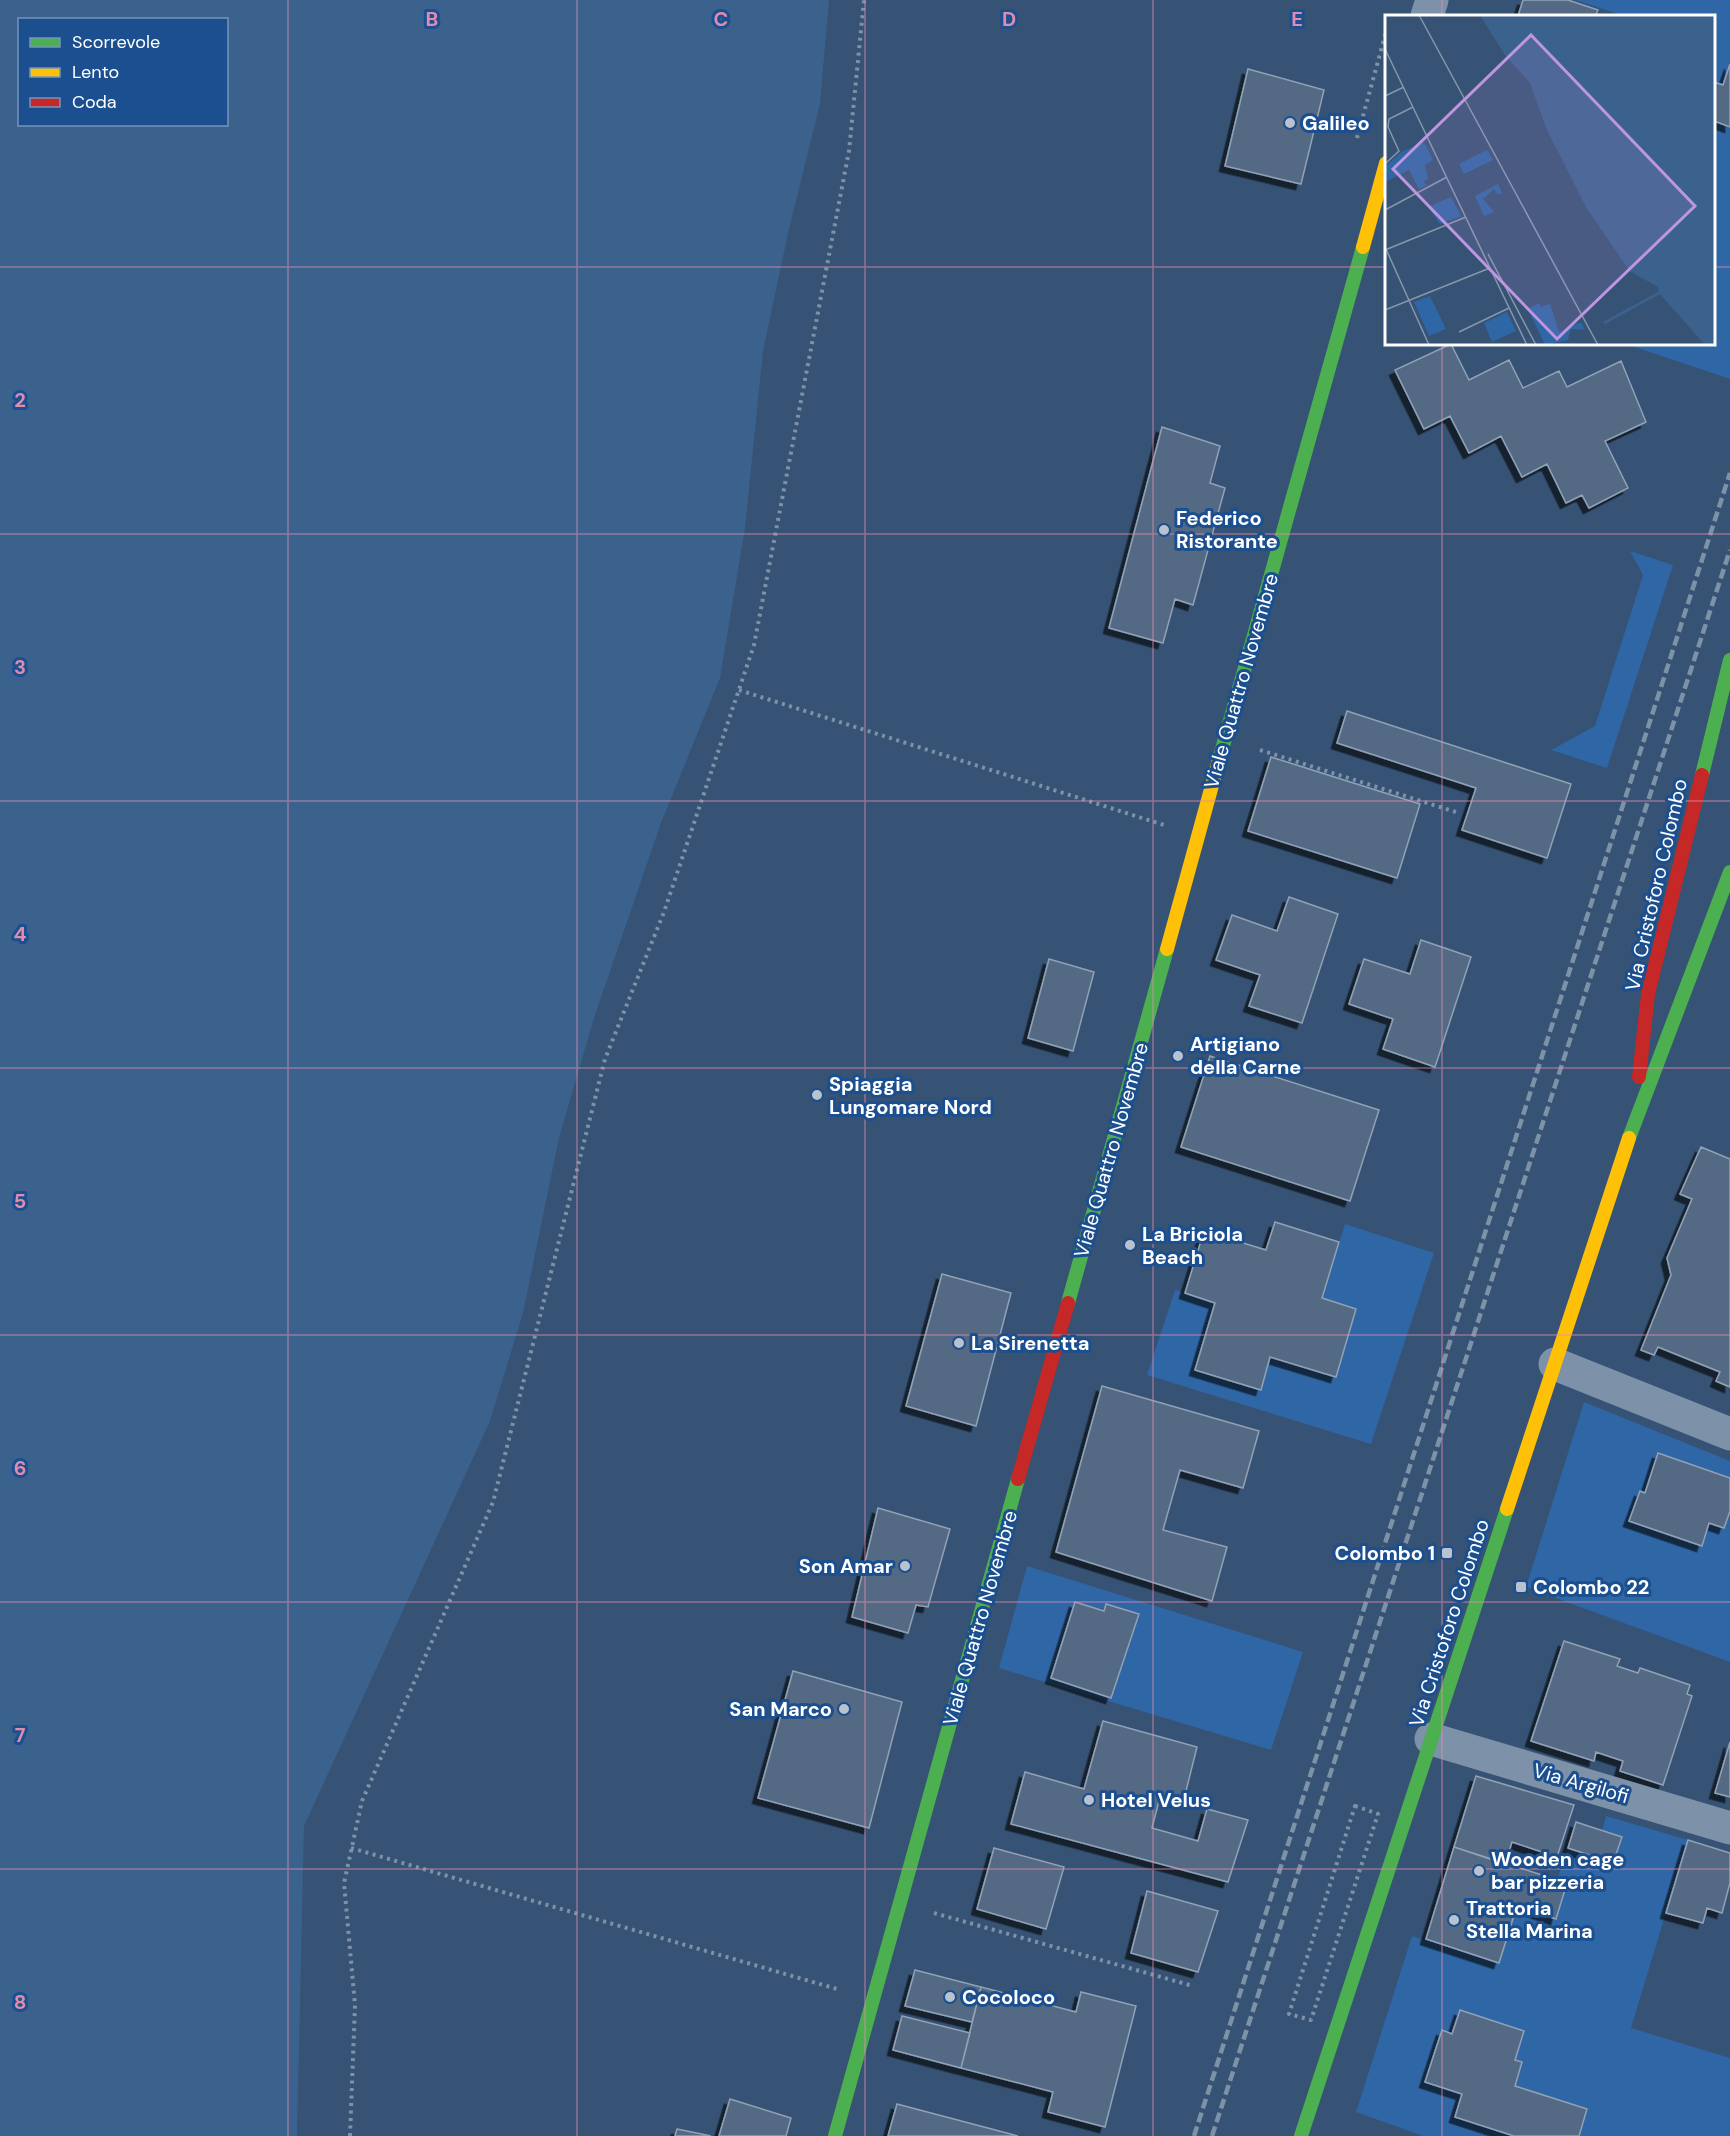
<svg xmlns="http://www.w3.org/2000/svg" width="1730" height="2136" font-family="'DM Sans',sans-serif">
<defs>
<filter id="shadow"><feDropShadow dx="-5.5" dy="5.5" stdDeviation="0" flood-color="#0009"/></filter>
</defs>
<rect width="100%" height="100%" fill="#365274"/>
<path fill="#2f66a5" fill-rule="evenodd" d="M1575,0H1730V64L1723,85L1714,82V16H1625Z
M1714,121L1730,127V379L1626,344H1714Z
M1630,551L1673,565L1607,768L1551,750L1595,726L1643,575Z
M1345,1224L1434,1253L1371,1444L1147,1375L1175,1290L1215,1303L1195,1371L1261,1390L1270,1357L1336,1377L1356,1309L1322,1298Z
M1584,1402L1730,1461V1478L1658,1453L1645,1493L1640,1491L1630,1521L1701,1545L1709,1523L1730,1511V1662L1526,1587Z
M1027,1566L1303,1652L1271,1750L999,1668ZM1075,1602L1104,1611L1106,1604L1138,1614L1111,1698L1051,1678Z
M1606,1816L1688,1840L1631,2028L1730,2058V2136H1579L1587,2109L1515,2086L1522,2062L1515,2060L1524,2031L1460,2010L1452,2034L1442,2031L1425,2082L1462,2094L1455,2117L1514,2136H1423L1356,2112L1412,1936L1499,1963L1517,1906L1555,1919L1557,1880L1568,1848L1613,1863L1621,1837L1602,1831Z"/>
<path fill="#3b618d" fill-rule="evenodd" d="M0,0H829L820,104L789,229L763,351L745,528L720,678L661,823L594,1018L559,1138L523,1313L490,1421L304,1826L297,2136H0ZM20,20H226V124H20Z"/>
<path fill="#526984" stroke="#92a2b6" stroke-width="1.5" filter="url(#shadow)" d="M1523,0H1568L1598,10L1595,16H1518Z
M1730,64V127L1714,121V82L1723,85Z
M1248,69L1324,90L1301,184L1225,166Z
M1451,344L1469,380L1509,360L1523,388L1559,371L1567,387L1621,361L1646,422L1605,441L1628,488L1589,508L1582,495L1566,503L1547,464L1522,477L1501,436L1469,453L1450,416L1424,429L1395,370Z
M1162,427L1220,446L1210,483L1225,488L1193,605L1175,599L1163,643L1109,628Z
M1347,711L1571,784L1547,858L1462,830L1476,788L1337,743Z
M1271,757L1420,804L1397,878L1248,831Z
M1289,897L1338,914L1302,1023L1249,1006L1260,975L1216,960L1232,915L1277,931Z
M1421,940L1471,957L1435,1067L1383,1049L1393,1019L1349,1004L1364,959L1410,974Z
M1049,959L1094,972L1073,1051L1028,1038Z
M1210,1056L1379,1110L1350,1201L1181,1147Z
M1701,1147L1730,1159V1387L1716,1381L1720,1372L1658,1347L1654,1355L1641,1350L1671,1275L1667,1258L1692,1199L1680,1194Z
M1275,1222L1339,1242L1322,1298L1356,1309L1336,1377L1270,1357L1261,1390L1195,1370L1215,1303L1185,1293L1204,1231L1266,1250Z
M942,1274L1011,1293L976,1426L906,1406Z
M1102,1386L1259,1431L1243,1488L1180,1470L1163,1530L1227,1547L1212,1601L1056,1552Z
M1658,1453L1730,1478V1511L1724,1528L1709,1523L1702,1546L1629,1521L1640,1491L1645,1493Z
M878,1508L950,1529L928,1607L916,1605L908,1633L852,1617Z
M1075,1602L1104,1611L1106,1604L1139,1614L1111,1698L1051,1678Z
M1564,1641L1620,1659L1617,1666L1638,1673L1640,1668L1690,1685L1687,1694L1692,1696L1663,1785L1620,1771L1623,1761L1596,1752L1594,1761L1531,1741Z
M793,1671L902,1702L869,1828L758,1798Z
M1103,1721L1197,1747L1183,1803L1160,1797L1152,1828L1198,1841L1207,1809L1248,1820L1228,1882L1011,1824L1025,1772L1084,1789Z
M1730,1742V1797L1715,1793Z
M1476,1776L1574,1805L1557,1857L1512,1842L1505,1864L1454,1847Z
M1576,1822L1622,1837L1613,1863L1568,1848Z
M1688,1840L1730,1853V1883L1722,1913L1707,1908L1703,1923L1666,1913Z
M1454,1847L1567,1883L1556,1919L1517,1906L1499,1963L1426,1939Z
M994,1848L1064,1867L1046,1929L977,1909Z
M1147,1891L1218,1911L1198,1972L1131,1953Z
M915,1970L981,1987L972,2022L905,2006Z
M981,1987L1076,2012L1081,1992L1136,2006L1105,2127L1048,2112L1053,2092L961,2068Z
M1460,2010L1524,2031L1515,2060L1522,2062L1515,2086L1587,2109L1579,2136H1514L1455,2117L1462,2094L1425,2082L1442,2030L1452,2034Z
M902,2016L970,2033L961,2068L893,2050Z
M730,2099L791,2118L786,2136H719Z
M897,2104L1018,2136H888Z
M677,2129L711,2136H675Z"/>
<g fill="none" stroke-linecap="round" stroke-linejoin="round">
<path stroke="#7d92a8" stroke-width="4" stroke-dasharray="3 4.5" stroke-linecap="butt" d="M1357,138L1386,32
M739,690L1164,825
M1260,750L1459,813
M1355,1806L1378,1814L1311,2020L1289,2014Z
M351,1848L837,1989
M934,1913L1193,1986
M350,2136L355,2005L344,1883L362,1801L493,1502L605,1059L664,912L754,645L849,151L864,0"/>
<path stroke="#7d92a8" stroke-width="33" d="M1427,16L1432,0
M1555,1364L1730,1434
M1431,1739L1730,1828"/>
<path stroke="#4caf50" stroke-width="14" d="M1219,760L1363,247
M1702,775L1730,660
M1629,1138L1730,872
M1068,1303L1167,949
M835,2136L1018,1479
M1301,2136L1507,1509"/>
<path stroke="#ffc107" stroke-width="14" d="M1363,247L1386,163
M1167,949L1219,760
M1507,1509L1629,1138"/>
<path stroke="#c62828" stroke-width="14" d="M1639,1077L1648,994L1702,775
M1018,1479L1068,1303"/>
<path stroke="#7e92a7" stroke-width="4.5" stroke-dasharray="10 4.5" stroke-linecap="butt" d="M1194,2136L1730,473
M1212,2136L1730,550"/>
</g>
<path fill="none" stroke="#e08cad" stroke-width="1.5" stroke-opacity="0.55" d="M288,0V2136M577,0V2136M865,0V2136M1153,0V2136M1442,0V16M0,267H1386M1714,267H1730M1442,344V2136M0,534H1730M0,801H1730M0,1068H1730M0,1335H1730M0,1602H1730M0,1869H1730"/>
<g fill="#b9c2ce" stroke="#1b4f8f" stroke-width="2">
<circle cx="1290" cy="123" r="6"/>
<circle cx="1164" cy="530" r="6"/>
<circle cx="1178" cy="1056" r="6"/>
<circle cx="817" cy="1095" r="6"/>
<circle cx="1130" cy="1245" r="6"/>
<circle cx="959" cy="1343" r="6"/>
<rect x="1441" y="1547" width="12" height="12" rx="3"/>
<circle cx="905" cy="1566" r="6"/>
<rect x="1515" y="1581" width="12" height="12" rx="3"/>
<circle cx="844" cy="1709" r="6"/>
<circle cx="1089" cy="1800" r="6"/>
<circle cx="1479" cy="1871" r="6"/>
<circle cx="1454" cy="1920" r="6"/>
<circle cx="950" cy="1997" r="6"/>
</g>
<g text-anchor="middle" stroke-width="6" stroke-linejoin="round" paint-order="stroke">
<g font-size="20" font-weight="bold" fill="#fff" stroke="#1b4f8f" text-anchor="start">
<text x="1302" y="130">Galileo</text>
<text x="1176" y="525">Federico<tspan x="1176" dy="23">Ristorante</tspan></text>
<text x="1190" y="1051">Artigiano<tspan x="1190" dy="23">della Carne</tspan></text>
<text x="829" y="1091">Spiaggia<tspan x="829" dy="23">Lungomare Nord</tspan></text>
<text x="1142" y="1241">La Briciola<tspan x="1142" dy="23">Beach</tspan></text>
<text x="971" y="1350">La Sirenetta</text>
<text x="1435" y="1560" text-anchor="end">Colombo 1</text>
<text x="893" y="1573" text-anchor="end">Son Amar</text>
<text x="1533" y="1594">Colombo 22</text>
<text x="832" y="1716" text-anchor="end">San Marco</text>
<text x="1101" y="1807">Hotel Velus</text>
<text x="1491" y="1866">Wooden cage<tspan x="1491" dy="23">bar pizzeria</tspan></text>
<text x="1466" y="1915">Trattoria<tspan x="1466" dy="23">Stella Marina</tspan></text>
<text x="962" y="2004">Cocoloco</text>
</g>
<g font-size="20" fill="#fff" stroke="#1b4f8f">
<text transform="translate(1241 681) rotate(-74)" y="7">Viale Quattro Novembre</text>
<text transform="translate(1656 885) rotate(-77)" y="7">Via Cristoforo Colombo</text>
<text transform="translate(1111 1150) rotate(-74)" y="7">Viale Quattro Novembre</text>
<text transform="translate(980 1618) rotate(-74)" y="7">Viale Quattro Novembre</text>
<text transform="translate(1449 1623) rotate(-72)" y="7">Via Cristoforo Colombo</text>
<text transform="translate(1581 1783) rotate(16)" y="7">Via Argilofi</text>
</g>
</g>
<g transform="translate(1385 15)">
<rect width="330" height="330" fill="#365274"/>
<path d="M39,127L48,145L40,150L43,164L38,167L42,170L34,174L24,155L0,167V152L16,137ZM102,135L108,145L79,159L74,149ZM113,169L117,178L113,180L109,174L98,184L109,197L99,201L90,181ZM66,182L76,201L55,209L43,192ZM45,281L61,314L44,321L29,287ZM154,288L156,292L165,289L174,317L196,307L200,315L186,314L183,325L160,330L143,294ZM122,297L131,316L107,327L99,308Z" fill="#2f66a5"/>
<path d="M95,0H330V330H320L274,278L273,272L246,257L237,245L201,192L162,115L145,68L119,39Z" fill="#3b618d"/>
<path fill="none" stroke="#3b618d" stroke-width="3" d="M219,308L274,278"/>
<path fill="none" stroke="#8697ac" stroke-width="1.5" d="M34,0L213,330M0,34L142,330M0,81L19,72M0,149L14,136L3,112L4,104L28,92M0,195L62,162M1,234L44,330M0,235L81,202M103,239L151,330M0,295L105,253M74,317L124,293"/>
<path fill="#bd96df" fill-opacity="0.15" stroke="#bd96df" stroke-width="3" d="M146,20L310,191L172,324L8,154Z"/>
<rect width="330" height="330" fill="none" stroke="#fff" stroke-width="3"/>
</g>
<g font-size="20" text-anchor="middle" font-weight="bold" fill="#e08cad" stroke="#1b4f8f" stroke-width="6" stroke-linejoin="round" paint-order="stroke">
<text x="432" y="26">B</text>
<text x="721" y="26">C</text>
<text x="1009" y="26">D</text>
<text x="1297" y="26">E</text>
<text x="20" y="407">2</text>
<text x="20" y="674">3</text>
<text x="20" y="941">4</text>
<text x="20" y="1208">5</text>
<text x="20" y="1475">6</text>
<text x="20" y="1742">7</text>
<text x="20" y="2009">8</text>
</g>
<rect x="18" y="18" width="210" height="108" fill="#1b4f8f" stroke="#7695bc" stroke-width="1.5"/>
<rect x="30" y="38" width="30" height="9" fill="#4caf50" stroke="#7695bc" stroke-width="1.5"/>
<text x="72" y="48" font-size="18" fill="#ffffff">Scorrevole</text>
<rect x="30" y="68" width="30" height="9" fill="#ffc107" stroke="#7695bc" stroke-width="1.5"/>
<text x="72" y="78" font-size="18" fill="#ffffff">Lento</text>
<rect x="30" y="98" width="30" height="9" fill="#c62828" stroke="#7695bc" stroke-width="1.5"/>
<text x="72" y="108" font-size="18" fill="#ffffff">Coda</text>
</svg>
